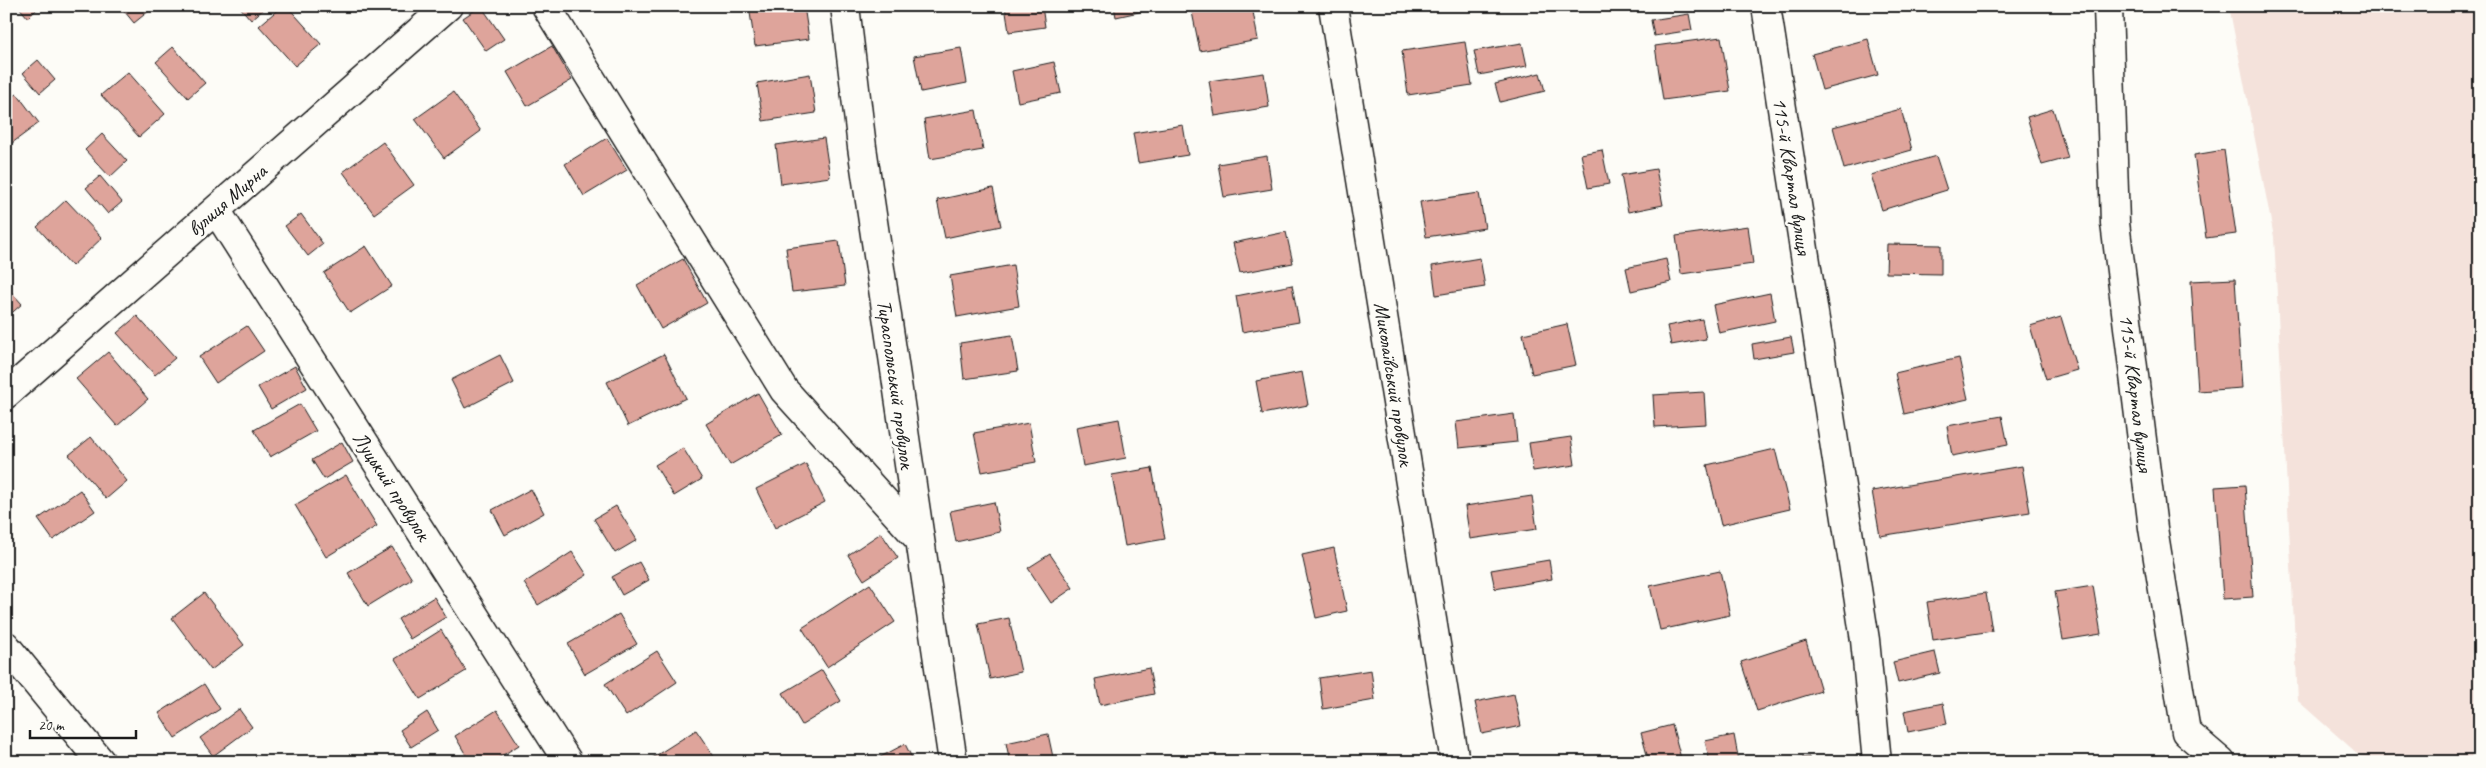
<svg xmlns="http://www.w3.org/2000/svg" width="2486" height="768" font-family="Caveat,sans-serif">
<rect width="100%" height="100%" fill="#fdfcf7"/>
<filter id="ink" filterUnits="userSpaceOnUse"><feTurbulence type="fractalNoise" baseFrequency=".02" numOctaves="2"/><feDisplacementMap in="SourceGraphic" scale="10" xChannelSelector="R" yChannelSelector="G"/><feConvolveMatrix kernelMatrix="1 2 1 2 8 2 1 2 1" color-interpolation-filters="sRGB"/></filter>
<g filter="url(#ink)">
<path fill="#f4e2db" d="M2229,6H2480V762H2367L2298,701L2274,237Z"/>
<path fill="#dea49b" stroke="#1c1c1c" d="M18,6H40L28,18Z
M120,6H155L134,23Z
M239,6H263L265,8L251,20Z
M282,6H287L321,44L295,66L259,26Z
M481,6L504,39L486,51L463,18Z
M749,6H804L809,39L755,46Z
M1005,6H1042L1045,27L1009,32Z
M1114,6H1148V10L1116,17Z
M1224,6H1252L1258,40L1200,51L1192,12Z
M1689,14L1692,30L1654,36L1651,20Z
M1721,37L1730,91L1663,100L1655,46Z
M1868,39L1878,75L1822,90L1812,54Z
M1465,42L1472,85L1408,95L1402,51Z
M1522,43L1527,66L1479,75L1474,51Z
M552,46L572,80L527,106L507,72Z
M173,47L205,83L188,98L156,62Z
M961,48L967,83L921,92L914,56Z
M38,60L55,80L40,93L23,73Z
M1054,62L1061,93L1018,102L1012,71Z
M128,72L165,114L139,137L101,95Z
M1264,73L1269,107L1215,116L1209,81Z
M1540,73L1545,91L1500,102L1495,84Z
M810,74L816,113L763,121L757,83Z
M453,92L481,131L444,158L415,119Z
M17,94L39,123L8,146L6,101Z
M1901,109L1912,150L1844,169L1833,127Z
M2053,109L2068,158L2042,165L2027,117Z
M976,110L983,150L930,159L924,119Z
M1183,125L1188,155L1138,163L1133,133Z
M102,134L127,161L110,177L85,150Z
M607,138L627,170L584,196L565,164Z
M824,138L830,177L781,184L776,145Z
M383,142L414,185L374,214L343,172Z
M1602,150L1609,184L1588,188L1581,154Z
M2224,150L2236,234L2206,238L2194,155Z
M1267,156L1272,189L1224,197L1218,164Z
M1936,156L1947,190L1882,210L1871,175Z
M1656,169L1663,205L1628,212L1621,175Z
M100,176L122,202L108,214L86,188Z
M993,188L1001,226L945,238L937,200Z
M1479,193L1485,228L1426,237L1420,202Z
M66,200L102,238L72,266L37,227Z
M301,214L323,244L308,256L285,226Z
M1748,226L1753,264L1681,274L1676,236Z
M1286,232L1293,263L1240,273L1233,243Z
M839,241L845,286L792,292L786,248Z
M1887,244L1941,245V274L1886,273Z
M366,246L392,286L350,313L324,273Z
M1480,258L1485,287L1436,295L1432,266Z
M683,259L707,303L661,329L637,285Z
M1666,259L1671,282L1631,291L1626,268Z
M1013,265L1019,306L957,317L950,276Z
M2235,279L2242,388L2198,391L2191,281Z
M1292,285L1299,322L1242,332L1236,296Z
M6,286L22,304L6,318Z
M1770,293L1775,321L1719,333L1713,305Z
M137,316L175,358L155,375L117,333Z
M2061,317L2077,370L2046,379L2030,326Z
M1702,319L1706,339L1671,345L1667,326Z
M1567,324L1576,365L1532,374L1523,334Z
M247,326L264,351L216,383L199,357Z
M1012,335L1018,371L964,379L960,343Z
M1791,337L1794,352L1754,359L1752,344Z
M108,352L148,399L117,426L76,379Z
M664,354L686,398L628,426L607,382Z
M500,355L514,383L465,408L451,380Z
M1959,358L1968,399L1904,414L1895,373Z
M295,366L307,388L271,409L258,387Z
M1302,372L1308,405L1262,414L1256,381Z
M1704,392L1706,424L1655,427L1653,395Z
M758,393L782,435L730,465L706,424Z
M300,404L316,431L270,457L254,430Z
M1514,414L1517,442L1459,448L1456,422Z
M2002,416L2008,445L1952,456L1947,426Z
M1119,419L1126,458L1083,466L1076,427Z
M1029,423L1036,462L982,472L974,433Z
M91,437L127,481L106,499L69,455Z
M1571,437L1575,465L1533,471L1529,443Z
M342,442L353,462L324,479L312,460Z
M683,448L702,479L674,496L655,465Z
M1775,449L1790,509L1721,525L1707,465Z
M806,464L825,502L775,528L756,489Z
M2022,466L2030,512L1880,536L1872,491Z
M1152,468L1165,539L1125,546L1112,475Z
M346,475L377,526L326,557L295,505Z
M2245,485L2253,597L2223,599L2215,487Z
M531,489L544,513L505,535L492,510Z
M80,490L95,511L53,540L38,519Z
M1532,496L1537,529L1470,539L1465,506Z
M994,502L1000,532L956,542L950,511Z
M616,506L637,540L615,553L594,519Z
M881,533L898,558L864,580L848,555Z
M392,547L412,579L368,606L348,573Z
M1334,548L1347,611L1316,618L1302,555Z
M572,552L587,575L538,605L524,583Z
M1050,554L1073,588L1051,603L1028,568Z
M1549,560L1552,579L1495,589L1491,570Z
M639,562L649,580L622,595L612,577Z
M1720,571L1730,615L1660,630L1650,586Z
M870,584L895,622L827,667L802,628Z
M2093,586L2101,634L2063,640L2055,592Z
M204,593L244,645L211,670L172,618Z
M1986,593L1992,631L1933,640L1927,602Z
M434,597L446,617L410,639L398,619Z
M619,614L637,644L585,674L568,644Z
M1009,618L1021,672L990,679L978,624Z
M441,630L466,671L420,699L395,659Z
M1806,641L1821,691L1757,711L1741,662Z
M657,651L677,682L626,716L605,684Z
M1935,652L1940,673L1898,683L1893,662Z
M1149,668L1154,694L1100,705L1095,679Z
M822,670L841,701L802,725L783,693Z
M1371,670L1375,700L1323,709L1319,678Z
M204,684L220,709L175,738L159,713Z
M1514,694L1521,726L1482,734L1475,702Z
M1943,703L1947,724L1908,732L1904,711Z
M239,709L252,727L213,756L200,738Z
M497,710L519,745L492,762H470L455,736Z
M427,712L438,730L411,747L400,730Z
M1672,725L1682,762H1649L1641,733Z
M696,730L717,761L646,762Z
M1048,734L1054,762H1010L1006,743Z
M1734,735L1739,762H1710L1705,741Z
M905,744L914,762H871Z
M1809,757L1810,762H1769Z"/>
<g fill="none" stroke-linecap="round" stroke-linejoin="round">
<g stroke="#1c1c1c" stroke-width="31">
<path id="minor" d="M546,6L784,390L918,538
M845,6L862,147L953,762
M1333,6L1455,762
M1766,6L1865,640L1877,762
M2108,6L2115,223L2153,528L2186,732L2221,762
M216,210L568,762
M6,394L448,6
M6,646L101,762"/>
</g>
<use href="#minor" stroke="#fdfcf7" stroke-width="28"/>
</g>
</g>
<g text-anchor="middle" stroke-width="5" stroke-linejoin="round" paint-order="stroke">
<g font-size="21" fill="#1c1c1c" stroke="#fdfcf7">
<text transform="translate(1792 176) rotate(81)" y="7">115-й Квартал вулиця</text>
<text transform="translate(227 200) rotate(-41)" y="7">вулиця Мирна</text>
<text transform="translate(896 384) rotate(82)" y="7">Тираспольський провулок</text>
<text transform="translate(1394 384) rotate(81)" y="7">Миколаївський провулок</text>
<text transform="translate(2136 393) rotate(83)" y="7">115-й Квартал вулиця</text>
<text transform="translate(392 486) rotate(57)" y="7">Луцький провулок</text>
</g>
</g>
<rect width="2486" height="768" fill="none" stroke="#fdfcf7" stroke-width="25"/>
<rect x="12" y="12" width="2461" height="743" fill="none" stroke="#1c1c1c" stroke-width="2" filter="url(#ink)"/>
<path d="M30 730v8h106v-8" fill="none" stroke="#1c1c1c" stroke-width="2.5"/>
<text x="38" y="730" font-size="15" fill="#1c1c1c" stroke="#fdfcf7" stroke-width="4" paint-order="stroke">20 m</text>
</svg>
